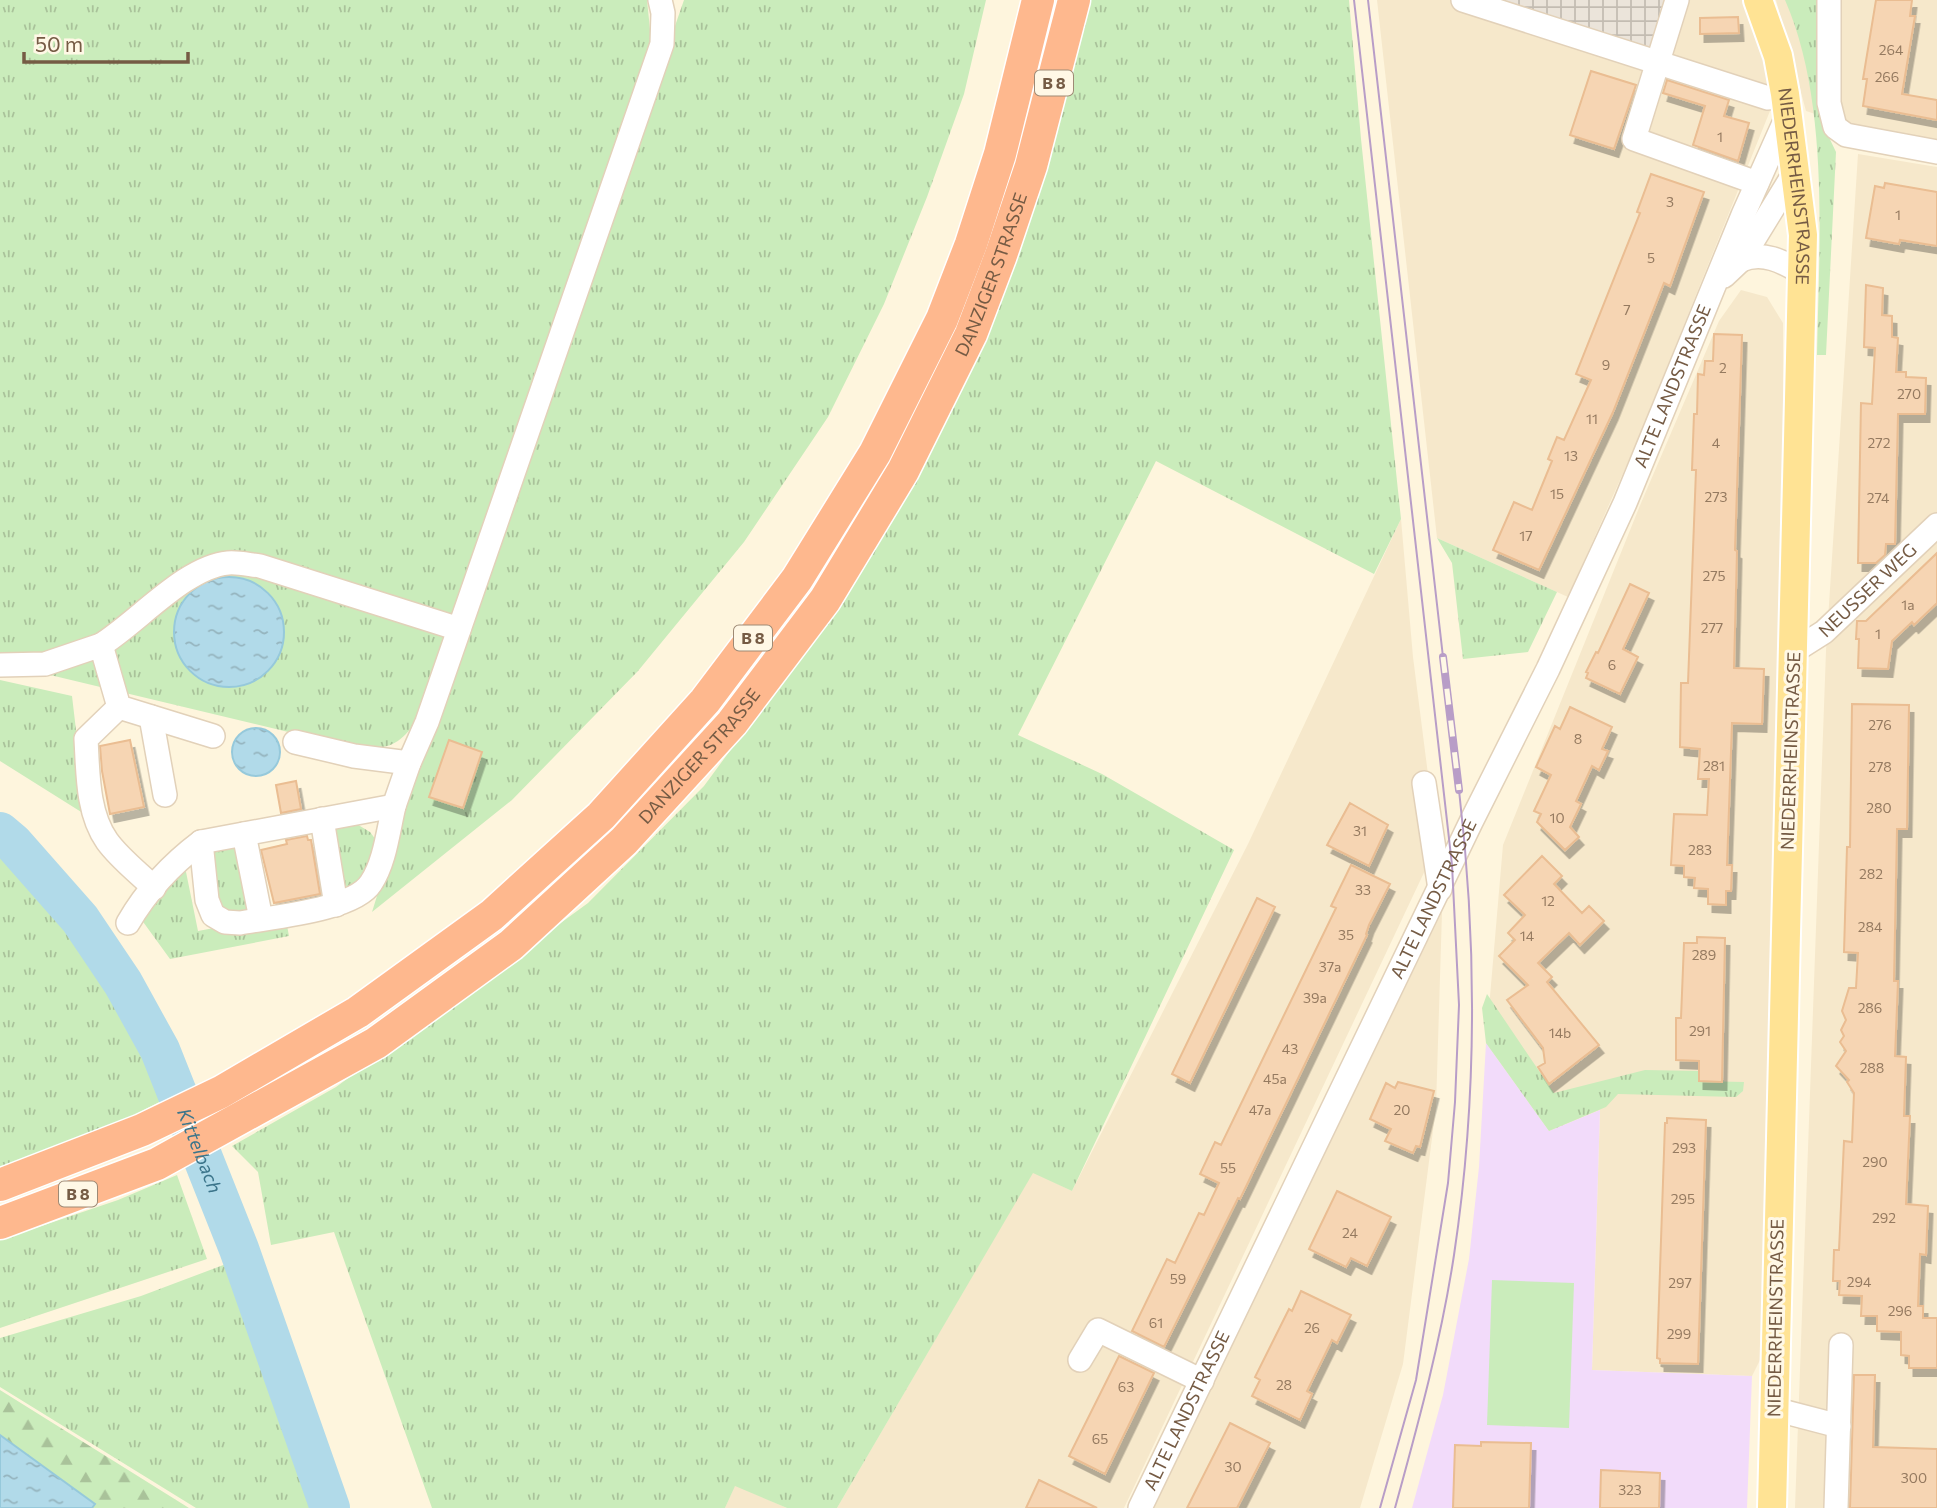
<svg xmlns="http://www.w3.org/2000/svg" width="1937" height="1508" font-family="Commissioner,sans-serif">
<defs>
<pattern id="industrial-grid" width="8" height="8" patternUnits="userSpaceOnUse" patternTransform="scale(1.75)"><rect width="8" height="8" fill="#ebe4da"/><path d="M0 4h8M4 0v8" fill="none" stroke="#c3bcb2"/></pattern>
<pattern id="grass-tufts" width="24" height="20" patternUnits="userSpaceOnUse" patternTransform="scale(1.75)"><rect width="24" height="20" fill="#caecbb"/><path d="M3 7l-1-3M5 7V3M7 7l1-3M15 17l-1-3M17 17v-4M19 17l1-3" fill="none" stroke="#a9c29a"/></pattern>
<pattern id="forest-firs" width="22" height="20" patternUnits="userSpaceOnUse" patternTransform="scale(1.75)"><rect width="22" height="20" fill="#caecbb"/><path d="M5 1l3.5 6h-7zM16 11l3.5 6h-7z" fill="#a9c29a"/></pattern>
<pattern id="water-ripples" width="26" height="14" patternUnits="userSpaceOnUse" patternTransform="scale(1.75)"><rect width="26" height="14" fill="#b1dae9"/><path d="M2 4q2-2 4 0t4 0M15 11q2-2 4 0t4 0" fill="none" stroke="#95b4be"/></pattern>
<filter id="shadow"><feDropShadow dx="4.5" dy="8" stdDeviation="0" flood-color="#0004"/></filter>
</defs>
<rect width="100%" height="100%" fill="#fef5dd"/>
<path fill="#f6e8cb" d="M1377,0H1454L1774,101L1636,444L1568,597L1437,538Z
M1680,0H1745L1767,55L1771,93L1663,60Z
M1776,0H1937V144L1876,134L1806,111Z
M1858,154L1937,167V1508H1795L1826,651Z
M1741,290L1767,297L1783,323V631L1766,1348L1752,1376L1592,1370L1600,1110L1549,1131L1486,1043L1503,845L1641,503L1719,321Z
M1401,519L1413,657L1437,845L1124,1508H837L1033,1172L1072,1191L1248,844Z
M1442,912L1436,1107L1403,1364L1360,1508H1153Z
M735,1485L787,1508H725Z"/>
<path fill="url(#industrial-grid)" d="M1469,0H1672L1655,59Z"/>
<path fill="#f2dbfa" d="M1486,1043L1549,1131L1600,1110L1592,1370L1752,1376L1747,1508H1412L1443,1395L1469,1259L1479,1167Z"/>
<path fill="url(#grass-tufts)" d="M0,0H647L651,39L644,65L417,720C396,750 385,749 351,747L0,663Z
M684,0H986L964,94L927,197L884,304L828,417L744,542L638,671L512,800L372,912L414,777Z
M1089,0H1349L1361,139L1401,519L1374,574L1156,461L1018,735L1102,774L1234,850L1072,1191L1033,1173L837,1508H787L735,1486L725,1508H432L334,1232L271,1245L258,1172L232,1146L336,1087L588,903L704,786L810,642L984,339L1014,265L1037,195L1063,109Z
M1785,0H1819L1820,66L1816,100L1824,127L1836,152L1826,355H1817C1819,244 1830,103 1785,0Z
M1437,538L1557,592L1528,652L1463,659L1452,563Z
M0,680L72,696L86,815L0,761Z
M355,823L370,832L376,840L367,878L349,888L341,882L333,827Z
M0,839L10,847C32,873 57,898 77,925C114,979 146,1036 169,1097L104,1131L0,1171Z
M231,845L242,850L254,913L247,916L217,909L212,851Z
M185,867L198,931L285,915L289,936L170,959L141,919Z
M1487,994L1554,1093L1645,1070L1699,1071V1081L1744,1082L1743,1091L1736,1097L1618,1094L1606,1107L1549,1131L1486,1043L1482,1008Z
M177,1175L207,1259L0,1328V1240L118,1200Z
M234,1261L324,1508H196L0,1387V1338L141,1296Z"/>
<path fill="url(#forest-firs)" d="M0,1390L189,1508H92L94,1503L0,1435Z"/>
<path fill="#caecbb" d="M1492,1280L1574,1283L1569,1428L1487,1425Z"/>
<path fill="url(#water-ripples)" stroke="#96c9db" stroke-width="2" d="M174 632a55 55 0 1 1 110 0a55 55 0 1 1-110 0Z
M232 752a24 24 0 1 1 48 0a24 24 0 1 1-48 0Z
M0,1435L95,1504L92,1508H0Z"/>
<g fill="none" stroke-linecap="round" stroke-linejoin="round">
<path stroke="#b1dae9" stroke-width="40" id="s1" d="M0,832L13,843L80,919L123,983L160,1050L239,1249L330,1508"/>
</g>
<path fill="#f6d5b3" stroke="#eabd92" stroke-width="2" filter="url(#shadow)" d="M1876,0H1912L1910,16H1915L1902,94L1937,100V120L1863,106L1867,79H1863Z
M1738,17L1739,33L1700,34V18Z
M1591,71L1636,85L1614,149L1570,135Z
M1667,80L1729,100L1724,116L1749,123L1738,161L1693,145L1705,106L1663,93Z
M1651,174L1704,192L1670,286L1664,283L1613,412L1539,570L1493,550L1514,502L1532,510L1552,461L1548,459L1557,437L1564,440L1591,380L1576,374L1640,213L1637,212Z
M1885,183L1937,192V246L1900,240L1899,244L1866,238L1875,186L1884,188Z
M1866,285L1883,288L1882,315L1892,316V337L1898,338L1896,372H1906V377L1926,378L1925,414H1898L1895,544H1886L1885,555L1876,563H1858L1861,403L1872,404L1875,348L1864,347Z
M1714,334L1742,335L1735,550L1737,551L1734,668L1764,669L1762,724L1732,723L1727,865H1732L1731,891H1726V905L1708,904V889L1694,888L1695,878L1684,877V866L1671,865L1674,814L1707,815L1709,779H1698L1700,749L1680,747L1681,683H1688L1696,470H1692L1694,414H1697L1698,374L1704,375L1705,361H1713Z
M1937,553V603L1914,625L1912,622L1892,641L1888,669L1858,668L1859,639H1856L1857,621H1866Z
M1630,584L1649,593L1623,649L1638,657L1620,694L1586,678L1588,673L1586,672L1596,652L1598,653Z
M1852,704L1909,705L1907,829H1897L1894,981H1898L1895,1056L1906,1057L1904,1116H1910L1906,1204L1928,1206L1926,1255L1920,1254L1918,1306H1923V1318H1937V1368H1909V1356L1901,1355V1332L1877,1331V1316H1861L1862,1296L1839,1295L1840,1281H1833L1834,1250H1839L1844,1141L1852,1142L1854,1093L1847,1082L1849,1080L1836,1066L1846,1051L1840,1042L1844,1036L1841,1030L1846,1020L1842,1011L1849,988H1856L1858,953L1844,952L1847,847H1850Z
M1570,707L1612,727L1602,749L1608,751L1599,770L1592,766L1576,801L1581,804L1570,827L1579,837L1565,850L1537,822L1541,814L1534,811L1551,775L1536,767L1555,726L1560,729Z
M130,740L144,807L110,814L102,771L100,746Z
M449,740L482,752L463,808L429,797Z
M296,781L301,809L281,813L276,785Z
M1350,803L1388,825L1369,866L1327,845Z
M307,836L308,840H311L320,894L274,903L261,850L287,844L286,840Z
M1542,856L1562,876L1554,884L1582,913L1589,906L1604,921L1580,945L1569,933L1538,963L1552,977L1547,982L1599,1045L1549,1084L1538,1067L1545,1063L1543,1048L1507,1000L1528,985L1499,956L1515,940L1508,933L1525,915L1504,895Z
M1351,865L1390,884L1369,925L1366,934L1367,935L1240,1199L1238,1198L1164,1347L1132,1331L1167,1259L1175,1263L1199,1213L1204,1215L1219,1183L1200,1174L1215,1142L1221,1145L1336,908L1331,906Z
M1257,898L1275,907L1190,1083L1172,1074Z
M1697,937L1725,938L1722,1082L1699,1081V1061L1676,1060V1018H1681L1684,943H1697Z
M1398,1082L1434,1091L1420,1147L1416,1146L1413,1153L1385,1141L1391,1129L1370,1119L1386,1083L1395,1088Z
M1667,1118L1706,1120L1698,1364L1660,1363V1359L1657,1358L1665,1123H1667Z
M1337,1191L1391,1217L1367,1266L1351,1258L1346,1267L1309,1249Z
M1301,1291L1351,1315L1337,1343L1332,1340L1307,1391L1312,1394L1300,1420L1252,1396L1260,1380L1255,1377L1289,1309L1292,1311Z
M1119,1356L1154,1373L1105,1474L1069,1456Z
M1854,1375H1875L1873,1447L1937,1449V1508H1850Z
M1230,1423L1270,1443L1237,1508H1187Z
M1481,1442L1531,1443L1529,1508H1453L1455,1445L1481,1446Z
M1601,1470L1660,1473L1659,1508H1600Z
M1039,1480L1097,1508H1026Z"/>
<g fill="none" stroke-linecap="round" stroke-linejoin="round">
<g stroke="#e2d1b9" stroke-width="26">
<g id="minor">
<path d="M1463,0L1768,98"/>
<path d="M1677,0L1634,139L1757,183"/>
<path d="M1829,0V103L1835,127L1846,135L1937,152"/>
<path d="M1741,260C1763,251 1782,261 1802,273"/>
<path d="M1724,276L1741,260L1795,172"/>
<path d="M101,645C138,622 185,567 228,563C238,562 250,565 260,566L459,629"/>
<path id="s2" d="M1794,651L1824,632L1937,525"/>
<path d="M0,665L45,664L101,645L119,707L213,736"/>
<path d="M119,707L86,739C88,772 87,813 107,841C120,859 139,873 154,888"/>
<path d="M151,717L165,795"/>
<path d="M295,742L354,756L409,763L427,722L662,44L663,13L660,0"/>
<path d="M1424,783L1440,889"/>
<path d="M322,819L336,905"/>
<path d="M244,834L261,919"/>
<path d="M201,842L207,900L213,915L225,922L240,923C272,917 354,910 371,883C385,862 388,831 394,806"/>
<path d="M128,923C146,892 173,863 201,842L394,806L409,763"/>
<path d="M1080,1360L1098,1330L1202,1381"/>
<path d="M1774,1409L1839,1426"/>
<path id="s3" d="M1140,1508L1471,822L1548,669L1625,503L1743,215L1789,112"/>
<path d="M1836,1508L1841,1345"/>
</g>
</g>
<g stroke="#fff" stroke-width="32">
<g id="major">
<path id="s4" d="M1758,0L1778,56L1785,94L1803,235L1772,1508"/>
</g>
</g>
<g stroke="#fff" stroke-width="35">
<g id="highway">
<path d="M0,1185L142,1130L221,1092L358,1012L492,915L601,816L705,701L797,579L875,453L942,319L971,244L1000,154L1038,0"/>
<path id="s5" d="M0,1223L157,1164L376,1043L511,945L624,841L732,723L825,600L903,471L971,334L1001,255L1031,166L1074,0"/>
</g>
</g>
<use href="#minor" stroke="#fff" stroke-width="23"/>
<use href="#major" stroke="#ffe394" stroke-width="28"/>
<use href="#highway" stroke="#feb88e" stroke-width="32"/>
<path stroke="#b89dc7" stroke-width="2" d="M1354,0L1452,865L1459,1005L1455,1102L1448,1183L1416,1380L1380,1508
M1368,0L1443,657
M1395,1508C1418,1424 1441,1341 1454,1255C1477,1102 1477,944 1459,790"/>
<g stroke="#b89dc7" stroke-width="8">
<path id="rail" d="M1443,657L1459,790"/>
</g>
<use href="#rail" stroke="#fff8e6" stroke-width="5" stroke-dasharray="16" stroke-linecap="butt"/>
</g>
<g text-anchor="middle" stroke-width="6" stroke-linejoin="round" paint-order="stroke">
<g font-size="14" fill="#957a60">
<text x="1891" y="55">264</text>
<text x="1887" y="82">266</text>
<text x="1720" y="142">1</text>
<text x="1670" y="207">3</text>
<text x="1898" y="220">1</text>
<text x="1651" y="263">5</text>
<text x="1627" y="315">7</text>
<text x="1606" y="370">9</text>
<text x="1723" y="373">2</text>
<text x="1909" y="399">270</text>
<text x="1592" y="424">11</text>
<text x="1716" y="448">4</text>
<text x="1879" y="448">272</text>
<text x="1571" y="461">13</text>
<text x="1557" y="499">15</text>
<text x="1716" y="502">273</text>
<text x="1878" y="503">274</text>
<text x="1526" y="541">17</text>
<text x="1714" y="581">275</text>
<text x="1908" y="610">1a</text>
<text x="1712" y="633">277</text>
<text x="1878" y="639">1</text>
<text x="1612" y="670">6</text>
<text x="1880" y="730">276</text>
<text x="1578" y="744">8</text>
<text x="1714" y="771">281</text>
<text x="1880" y="772">278</text>
<text x="1879" y="813">280</text>
<text x="1557" y="823">10</text>
<text x="1360" y="836">31</text>
<text x="1700" y="855">283</text>
<text x="1871" y="879">282</text>
<text x="1363" y="895">33</text>
<text x="1548" y="906">12</text>
<text x="1870" y="932">284</text>
<text x="1346" y="940">35</text>
<text x="1527" y="941">14</text>
<text x="1704" y="960">289</text>
<text x="1330" y="972">37a</text>
<text x="1315" y="1003">39a</text>
<text x="1870" y="1013">286</text>
<text x="1700" y="1036">291</text>
<text x="1560" y="1038">14b</text>
<text x="1290" y="1054">43</text>
<text x="1872" y="1073">288</text>
<text x="1275" y="1084">45a</text>
<text x="1260" y="1115">47a</text>
<text x="1402" y="1115">20</text>
<text x="1684" y="1153">293</text>
<text x="1875" y="1167">290</text>
<text x="1228" y="1173">55</text>
<text x="1683" y="1204">295</text>
<text x="1884" y="1223">292</text>
<text x="1350" y="1238">24</text>
<text x="1178" y="1284">59</text>
<text x="1859" y="1287">294</text>
<text x="1680" y="1288">297</text>
<text x="1900" y="1316">296</text>
<text x="1156" y="1328">61</text>
<text x="1312" y="1333">26</text>
<text x="1679" y="1339">299</text>
<text x="1284" y="1390">28</text>
<text x="1126" y="1392">63</text>
<text x="1100" y="1444">65</text>
<text x="1233" y="1472">30</text>
<text x="1914" y="1483">300</text>
<text x="1630" y="1495">323</text>
</g>
<g fill="#fff8e6" stroke="#9e8a75" stroke-width="2">
<rect x="1035" y="70.5" width="38" height="25" rx="5"/>
<rect x="734" y="625.5" width="38" height="25" rx="5"/>
<rect x="59" y="1181.5" width="38" height="25" rx="5"/>
</g>
<g font-size="16" font-weight="bold" fill="#755b44">
<text x="1054" y="89">B 8</text>
<text x="753" y="644">B 8</text>
<text x="78" y="1200">B 8</text>
</g>
<g font-size="18" fill="#755b44" stroke="#fff8e6">
<text dy="6" stroke="none"><textPath href="#s4" startOffset="191">NIEDERRHEINSTRASSE</textPath></text>
<text dy="6" stroke="none"><textPath href="#s5" startOffset="1419">DANZIGER STRASSE</textPath></text>
<text dy="6" stroke="none"><textPath href="#s3" startOffset="1242">ALTE LANDSTRASSE</textPath></text>
<text dy="6" stroke="none"><textPath href="#s2" startOffset="96">NEUSSER WEG</textPath></text>
<text transform="translate(1791 751) rotate(-88)" y="6">NIEDERRHEINSTRASSE</text>
<text dy="6" stroke="none"><textPath href="#s5" startOffset="852">DANZIGER STRASSE</textPath></text>
<text dy="6" stroke="none"><textPath href="#s3" startOffset="676">ALTE LANDSTRASSE</textPath></text>
<text transform="translate(1776 1318) rotate(-89)" y="6">NIEDERRHEINSTRASSE</text>
<text dy="6" stroke="none"><textPath href="#s3" startOffset="108">ALTE LANDSTRASSE</textPath></text>
</g>
<g font-size="19" font-style="italic" fill="#3c758b" stroke="#fff8e6">
<text dy="7" stroke="none"><textPath href="#s1" startOffset="380">Kittelbach</textPath></text>
</g>
</g>
<path d="M24 52v10h164v-10" fill="none" stroke="#755b44" stroke-width="3.5"/>
<text x="35" y="52" font-size="21" fill="#755b44" stroke="#fff8e6" stroke-width="5" paint-order="stroke">50 m</text>
</svg>
